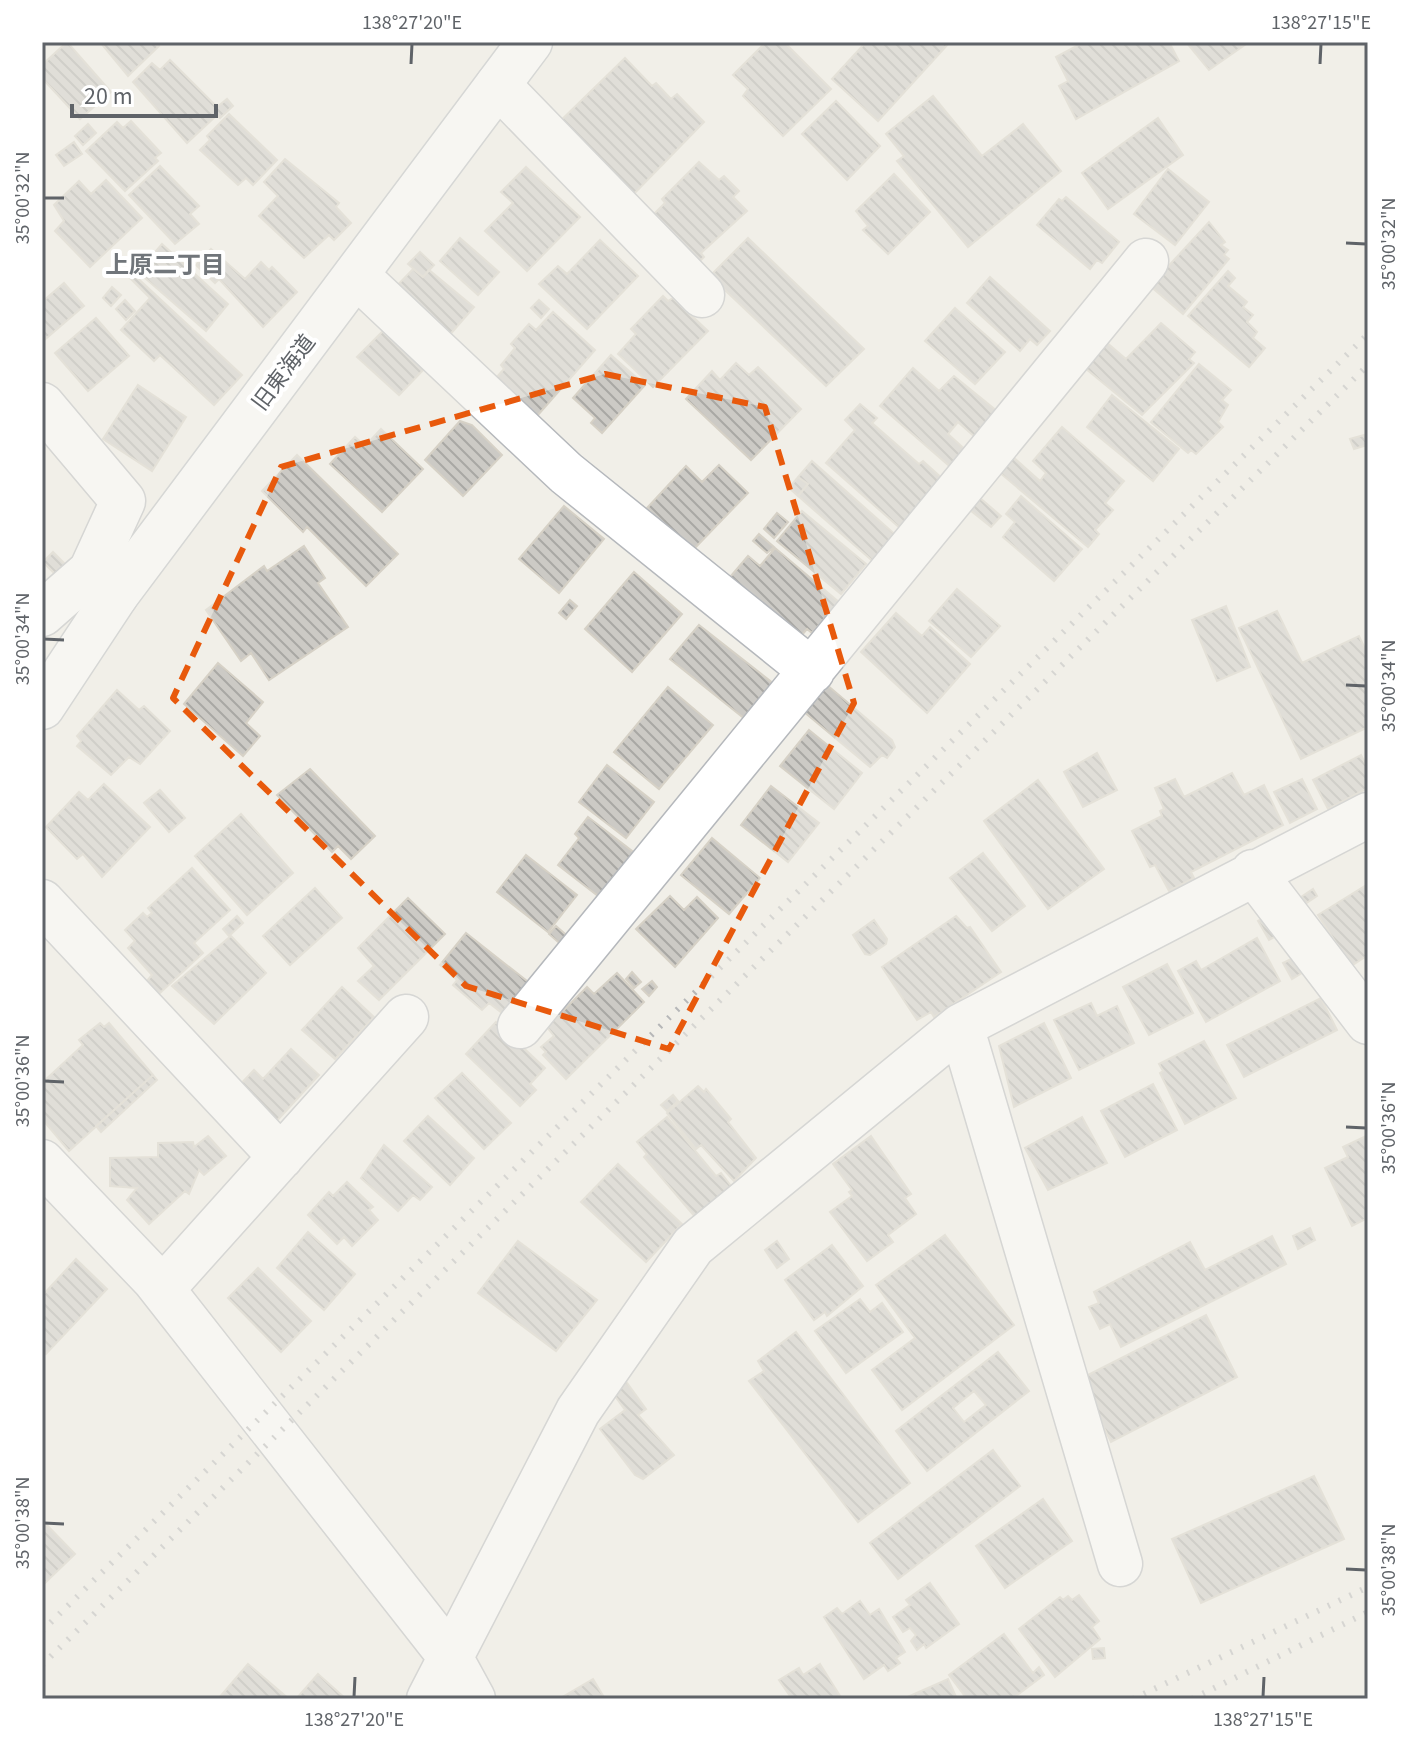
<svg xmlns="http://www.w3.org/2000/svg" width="1410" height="1741" font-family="'Source Sans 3','Noto Sans JP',sans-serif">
<defs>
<pattern id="building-back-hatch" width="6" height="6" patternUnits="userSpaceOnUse" patternTransform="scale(2)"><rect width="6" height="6" fill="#cccac5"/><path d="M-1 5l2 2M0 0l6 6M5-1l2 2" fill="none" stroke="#a9a8a4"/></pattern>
</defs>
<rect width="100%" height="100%" fill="#f1efe8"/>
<path fill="url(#building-back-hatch)" stroke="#d6d1c6" stroke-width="2" fill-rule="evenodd" d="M67,42L111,92L80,119L42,78V65Z
M100,42H155L159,46L128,76Z
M766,42H784L831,89L783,136L743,96L748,89L733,75Z
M866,42H950L878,121L832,79Z
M1084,42H1169L1179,61L1076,119L1059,86L1068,81L1056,57Z
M1186,42H1249L1209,70Z
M625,58L652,86L656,83L671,99L677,94L704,122L624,204L552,129Z
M170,60L217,107L227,99L233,106L220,118L217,115L187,143L133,82L152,63L160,70Z
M933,96L982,156L1023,124L1061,171L968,247L897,161L904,156L886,134Z
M836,101L880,146L847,180L802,134Z
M229,114L277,160L253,185L246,178L238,185L200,150L210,140L207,136Z
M1158,118L1183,155L1108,209L1082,173Z
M131,121L161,153L155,158L158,161L125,191L86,151L117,122L123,128Z
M88,124L96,133L83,145L75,136Z
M74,142L82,154L64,166L56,155Z
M285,159L339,203L336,207L351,223L334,240L329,235L304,258L259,216L278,196L264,182Z
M699,162L719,180L724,176L739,191L733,197L747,211L701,253L704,257L692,269L645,223L665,203L662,199Z
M160,166L199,206L190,214L199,224L175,244L129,195Z
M526,167L580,217L527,271L485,231L513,203L501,192Z
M1168,169L1209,202L1175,245L1134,214Z
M894,174L930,212L888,254L863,230L868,226L856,211Z
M106,180L142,218L90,267L55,231L64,221L54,205L79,181L91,194Z
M1066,197L1119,242L1102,263L1097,260L1090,269L1037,225L1059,199L1062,201Z
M1209,222L1225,242L1221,245L1228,250L1224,255L1229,259L1183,314L1150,286Z
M460,238L499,272L478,295L440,261Z
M748,238L864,349L826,386L710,276Z
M600,240L638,276L587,329L539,284L558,266L567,274Z
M162,244L228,304L206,331L138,272Z
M211,249L245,279L261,262L269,270L272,267L297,292L263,327L219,279L215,283L196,265Z
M420,252L434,265L423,277L408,264Z
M413,269L423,277L429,270L474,307L440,346L386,297Z
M1228,271L1235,278L1228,286L1247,302L1243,307L1253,315L1247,322L1257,332L1253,338L1265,348L1249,367L1188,316Z
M131,272L242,375L214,405L160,355L154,361L121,330L150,298L127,275Z
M990,277L1050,331L1037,345L1030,339L1020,351L967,303Z
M64,283L84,306L42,342V302Z
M112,287L121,295L111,306L103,298Z
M663,296L668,301L673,298L708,331L653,387L618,354L636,334L631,329Z
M125,300L135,311L126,320L116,309Z
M539,300L549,309L541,318L531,308Z
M955,308L1005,352L975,384L925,341Z
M553,312L595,350L530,424L488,387L504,369L501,365L515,348L511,344L529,324L536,330Z
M96,318L129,356L88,391L55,353Z
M1161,323L1195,352L1189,359L1194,363L1142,415L1085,368L1106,342L1126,359Z
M387,327L428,365L399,395L357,357Z
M611,355L645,385L602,433L591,423L595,418L573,398Z
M736,363L749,375L758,367L801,409L751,460L686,399L712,371L720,380Z
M1199,364L1231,390L1222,400L1228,405L1218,422L1223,427L1196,454L1191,450L1188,453L1151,422Z
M913,368L939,391L954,376L1002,415L977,439L958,422L948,434L969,453L954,470L880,406Z
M138,385L186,417L152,471L103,439Z
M1112,395L1179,449L1153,481L1087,427Z
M860,404L877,418L872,423L919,464L923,461L943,479L900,528L826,463L855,430L845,420Z
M460,421L472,425L502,455L463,496L425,460Z
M1062,427L1124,481L1105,503L1113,510L1095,530L1099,534L1088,547L999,472L1013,457L1040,481L1046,473L1033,461Z
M381,429L423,469L382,512L330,464L355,437L365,446Z
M1364,435L1367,445L1354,449L1350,439Z
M297,455L398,554L366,586L307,527L303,532L262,491Z
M812,461L898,537L875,563L798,496L808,484L798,477Z
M719,465L748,493L692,551L647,508L686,466L702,482Z
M798,477L808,484L798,496L789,488Z
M1021,496L1082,549L1054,581L1003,537L1015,522L1006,514Z
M980,498L1001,516L991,527L970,510Z
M564,506L604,539L559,593L519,559Z
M802,511L866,564L841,594L777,541Z
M777,513L788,522L774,538L764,529Z
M759,534L774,547L767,553L753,541Z
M304,546L325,578L318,583L348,627L269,680L251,653L241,661L206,610L264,566L267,571Z
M775,548L839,602L812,633L807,629L795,643L725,583L748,556L760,566Z
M53,552L65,564L55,574L43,562Z
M634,572L682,614L632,672L585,629Z
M957,589L1000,626L971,657L929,621Z
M570,600L577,606L566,619L559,613Z
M1226,606L1250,667L1217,681L1192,620Z
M1277,611L1302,663L1359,636L1368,655V727L1301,759L1239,628Z
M896,613L922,636L930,627L970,664L927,713L861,652Z
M699,625L774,684L745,719L670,659Z
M218,663L263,702L246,723L260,736L243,756L184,704Z
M827,685L892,740L895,747L887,758L882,755L870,767L804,712Z
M668,687L713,725L659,789L614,752Z
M117,690L139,710L144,706L170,731L140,764L129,757L111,775L77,746L81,741L77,736Z
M809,730L862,773L834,809L780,766Z
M1097,753L1117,790L1083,807L1064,772Z
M1361,755L1368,769V788L1328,809L1313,780Z
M607,765L654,802L626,838L579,802Z
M310,769L375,836L351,859L338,846L332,852L277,795Z
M1232,773L1244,795L1264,785L1283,825L1191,872L1194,878L1169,891L1155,865L1150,867L1132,831L1162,816L1160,811L1164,809L1155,788L1175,779L1184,797Z
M1302,779L1317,809L1290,823L1274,792Z
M1038,780L1104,869L1048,909L984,821Z
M104,784L150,827L102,877L83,854L77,859L46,827L79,792L88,800Z
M771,786L819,823L788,862L741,825Z
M160,790L185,818L169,832L144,803Z
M241,814L293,873L247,915L195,856Z
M588,817L636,854L602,899L558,865L579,838L575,834Z
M712,838L760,878L729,914L681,875Z
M983,853L1025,906L992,931L950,878Z
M526,855L577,895L548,932L497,892Z
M192,868L230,910L194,943L203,953L159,994L146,982L152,975L128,948L135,941L125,930L143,913L147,917L152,913L148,908Z
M1368,884V955L1351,966L1318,915Z
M315,888L342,918L290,965L263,936Z
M1313,889L1317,896L1305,904L1301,897Z
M670,896L684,910L697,897L718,918L675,967L636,929Z
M408,898L445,934L379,1000L358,981L374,966L358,948Z
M237,916L243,923L229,936L223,929Z
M956,916L967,928L970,927L1001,972L934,1017L931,1012L917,1020L882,967Z
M1267,916L1278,935L1269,940L1258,921Z
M874,920L887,939L886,944L870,955L865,954L853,935Z
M556,926L571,939L564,947L549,934Z
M466,933L532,985L506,1016L489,1003L482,1010L453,985L457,980L440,965Z
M231,936L266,973L214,1024L172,986Z
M1257,938L1280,981L1206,1022L1178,971L1196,961L1201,970Z
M1293,958L1302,973L1292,979L1283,963Z
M1167,964L1193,1013L1149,1035L1123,987Z
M632,972L641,982L634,988L626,979Z
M617,973L644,1002L566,1079L543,1055L546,1052L541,1047L554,1036L547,1027L587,987L594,994Z
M652,981L657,987L649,996L642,989Z
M342,987L374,1017L335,1059L302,1030Z
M1321,998L1337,1030L1244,1077L1227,1045Z
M1091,1003L1097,1016L1117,1006L1134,1043L1079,1070L1054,1020Z
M496,1022L545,1068L530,1084L536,1090L520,1106L466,1054Z
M100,1023L104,1027L109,1023L153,1075L69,1151L42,1119V1083L83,1045L79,1040Z
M1044,1023L1071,1078L1014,1107L999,1046Z
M1204,1041L1236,1098L1185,1124L1160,1073L1163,1071L1159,1064Z
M291,1049L319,1075L272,1126L233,1092L254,1070L263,1079Z
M462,1073L511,1123L484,1149L435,1098Z
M153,1075L157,1080L101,1132L96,1126Z
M1153,1084L1177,1130L1125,1157L1101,1111Z
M698,1086L704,1092L706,1089L731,1119L728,1122L756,1158L734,1181L701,1145L696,1149L667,1113Z
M673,1095L678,1101L667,1111L661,1105Z
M428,1116L474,1158L450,1185L404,1141Z
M667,1117L716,1176L721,1173L738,1195L702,1225L644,1157L647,1154L637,1142Z
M1082,1117L1107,1163L1048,1190L1025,1148Z
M1368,1135V1218L1352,1226L1325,1168L1348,1157L1343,1147Z
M208,1136L226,1156L204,1175L199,1170L189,1194L185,1191L149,1224L127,1200L137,1188L110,1186V1158L158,1157V1143L193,1142L194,1147Z
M871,1136L911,1194L905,1198L916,1214L888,1235L893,1242L867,1261L830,1212L852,1196L849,1192L852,1190L833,1164Z
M384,1145L432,1187L420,1200L413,1195L398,1211L361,1178Z
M618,1164L682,1224L646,1262L581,1202Z
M347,1182L373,1207L369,1210L378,1220L352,1246L344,1237L337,1244L308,1215L329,1192L333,1196Z
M1310,1228L1315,1240L1298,1249L1293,1236Z
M308,1232L355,1274L324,1310L277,1268Z
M945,1235L1014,1325L902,1410L872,1370L915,1338L876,1285Z
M1272,1236L1286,1264L1121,1347L1110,1324L1100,1329L1089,1307L1099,1303L1094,1292L1190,1242L1205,1270Z
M518,1241L597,1300L556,1351L478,1293Z
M777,1241L789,1259L777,1268L765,1250Z
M832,1245L863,1286L827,1316L825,1312L814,1320L785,1280Z
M76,1259L107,1289L46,1354L42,1348V1296Z
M258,1268L311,1321L281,1352L228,1298Z
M860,1299L870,1312L882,1303L903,1332L846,1373L815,1331Z
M1206,1315L1237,1377L1111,1442L1080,1379Z
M796,1332L910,1483L858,1522L749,1381L764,1371L758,1361Z
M998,1352L1029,1391L927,1471L896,1431ZM974,1391L986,1405L964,1422L953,1408Z
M625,1380L646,1409L638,1415L674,1455L643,1479L635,1475L600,1429L625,1410L612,1392Z
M993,1450L1020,1486L898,1579L870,1543Z
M1314,1476L1344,1539L1201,1603L1172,1539Z
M1043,1499L1072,1541L1005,1588L976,1546Z
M42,1520L75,1554L42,1586Z
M930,1583L959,1624L926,1648L924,1644L917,1650L911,1641L916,1635L910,1628L903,1632L893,1617L910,1605L906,1600Z
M1079,1595L1099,1621L1092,1627L1100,1639L1055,1677L1019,1629L1060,1597L1063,1600L1068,1596L1072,1600Z
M860,1601L870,1615L879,1609L905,1652L896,1658L900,1663L888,1671L884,1665L864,1679L824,1617L837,1608L842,1614Z
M1004,1634L1033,1673L1039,1667L1044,1675L1012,1699H967L949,1675Z
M1104,1648L1105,1658L1093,1659L1092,1649Z
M248,1664L289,1699H218Z
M820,1664L842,1699H792L779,1680L799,1668L803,1675Z
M318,1674L346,1699H296Z
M593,1679L605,1699H559Z
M948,1679L957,1699H903Z"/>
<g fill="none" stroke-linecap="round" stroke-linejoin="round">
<g stroke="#b5b8bc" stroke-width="47">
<path id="street" d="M498,85L702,295
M356,275L566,473L812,671
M42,405L123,501L91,571L116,595
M42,614L91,571
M1253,872L1368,1022
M42,902L281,1157
M520,1026L1146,261
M961,1026L1120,1564
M42,1162L154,1279L449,1655L473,1699
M162,1289L406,1017
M429,1699L578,1411L693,1246L961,1026L1368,815"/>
</g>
<g stroke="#b6babf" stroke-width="47">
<path id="secondary" d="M42,707L116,595L530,42"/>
</g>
<use href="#street" stroke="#fff" stroke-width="44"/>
<use href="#secondary" stroke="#fff" stroke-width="44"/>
<path stroke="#b6b7b8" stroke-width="6" stroke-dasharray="2 10" stroke-linecap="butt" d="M42,1631L1368,334
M42,1665L1368,365
M1133,1699L1368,1587
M1192,1699L1368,1612"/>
</g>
<path d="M0 0H1410V1741H0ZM605,374L765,407L854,703L669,1049L466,986L173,698L281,467Z" fill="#f1efe8" fill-opacity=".55" fill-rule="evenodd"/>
<path fill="none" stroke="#e8590c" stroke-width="6" stroke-dasharray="16 10" stroke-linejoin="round" d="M605,374L765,407L854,703L669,1049L466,986L173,698L281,467Z"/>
<path fill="none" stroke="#5f6368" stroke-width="3" d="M411,64L412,44M1320,64L1321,44M44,198H64M1346,243L1366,244M44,639L64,640M1346,685L1366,686M44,1081L64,1082M1346,1127L1366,1128M44,1523L64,1524M1346,1569L1366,1570M354,1697L355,1677M1263,1697L1264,1677"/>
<g text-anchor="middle" stroke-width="8" stroke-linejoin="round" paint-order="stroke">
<g font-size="22" fill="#5f6368" stroke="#fff">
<text transform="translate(283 372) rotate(-53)" y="8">旧東海道</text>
</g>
<g font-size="24" font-weight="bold" fill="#70757a" stroke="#fff">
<text x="165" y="273">上原二丁目</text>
</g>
</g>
<rect width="1410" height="1741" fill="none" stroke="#ffffff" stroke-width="88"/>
<path d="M72 104v12h144v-12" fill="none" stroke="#5f6368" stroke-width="4"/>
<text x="84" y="104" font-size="24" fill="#5f6368" stroke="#ffffff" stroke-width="6" paint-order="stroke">20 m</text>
<rect x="44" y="44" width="1322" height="1653" fill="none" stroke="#5f6368" stroke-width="3"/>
<g font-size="20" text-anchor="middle" fill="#5f6368">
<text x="412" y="29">138°27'20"E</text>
<text x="1321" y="29">138°27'15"E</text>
<text transform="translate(22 198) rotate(-90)" y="7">35°00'32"N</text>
<text transform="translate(1388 244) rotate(-90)" y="7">35°00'32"N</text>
<text transform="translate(22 639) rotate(-90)" y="7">35°00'34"N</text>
<text transform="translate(1388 686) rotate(-90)" y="7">35°00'34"N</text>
<text transform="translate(22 1081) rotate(-90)" y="7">35°00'36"N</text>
<text transform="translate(1388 1128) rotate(-90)" y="7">35°00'36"N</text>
<text transform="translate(22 1523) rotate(-90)" y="7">35°00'38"N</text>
<text transform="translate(1388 1570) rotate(-90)" y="7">35°00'38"N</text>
<text x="354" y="1726">138°27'20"E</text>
<text x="1263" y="1726">138°27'15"E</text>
</g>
</svg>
